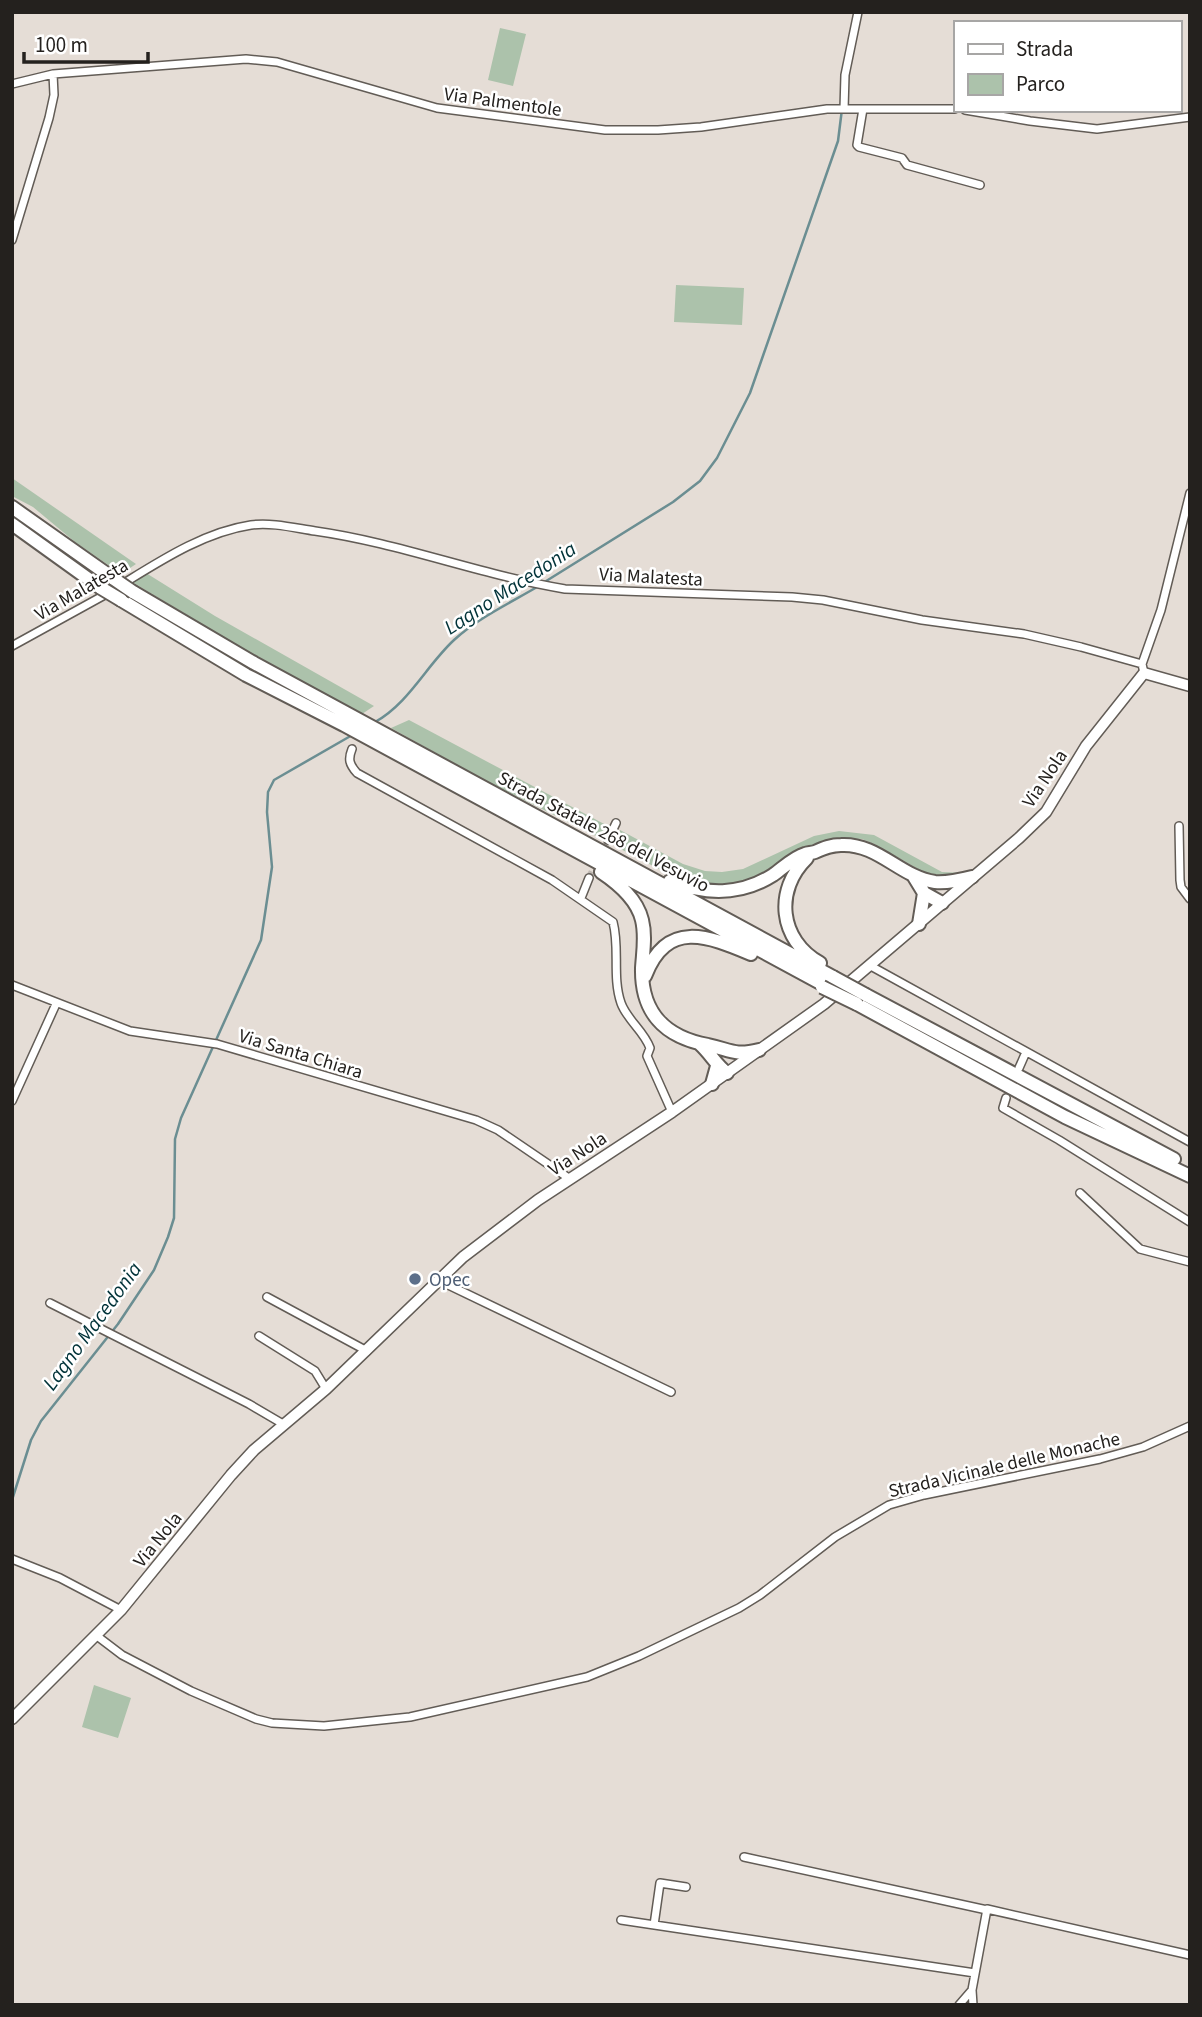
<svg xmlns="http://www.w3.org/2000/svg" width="1202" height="2017" font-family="'Source Sans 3',sans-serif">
<rect width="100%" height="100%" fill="#e5ddd6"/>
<path fill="#acc2ab" d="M500,28L526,34L513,86L488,80Z
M676,285L744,288L742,325L674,322Z
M12,478L136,564L121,574L75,542L33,507L12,496Z
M146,573L215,616L374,706L362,714L242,648L132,582Z
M409,720L606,825L600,838L486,781L391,728Z
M620,830L683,864L705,871L722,872L743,869L814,836L839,831L874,835L942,872L968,873L943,878L927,874L874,844L862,839L840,838L809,847L760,878L716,888L678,879L613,845Z
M94,1685L131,1698L118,1738L82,1727Z"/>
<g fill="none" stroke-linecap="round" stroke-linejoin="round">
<path stroke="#6b8e92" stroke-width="2.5" d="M543,583L673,502L700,481L717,458L750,393L838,141L842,109
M375,722C409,703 426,666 454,640C478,618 510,603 537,587
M12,1500L31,1440L41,1421L118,1324L154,1270L168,1237L174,1218L175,1139L181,1118L261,940L272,867L267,812L268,792L274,780L354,734"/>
<path stroke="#beb7b1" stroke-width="7" stroke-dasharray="7 3.5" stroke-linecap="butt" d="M589,878L608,840"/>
<g stroke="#625c56" stroke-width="10">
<path id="street" d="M12,84L53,74L246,59L277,62L437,108L605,130H658L701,127L827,109H955
M844,109L845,75L858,12
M863,109L857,145L859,147L902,158L907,165L980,185
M965,110L1030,121L1097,129L1190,117
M12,240L49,118L54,95L53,74
M121,585C160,561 204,532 251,525C271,522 295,528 315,531C400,543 480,575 565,589L792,597L823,600L922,620L1024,634L1081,647L1142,664L1144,673
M12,646L110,592
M1142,664L1161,610L1190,493
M352,749C348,759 349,764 357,773L552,880L613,922C620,948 612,977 621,1003C627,1020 644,1031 650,1048L647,1056L672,1112
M1179,826L1180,880L1181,887L1190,899
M608,840L616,823
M581,898L589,878
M869,965L1190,1142
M12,985L130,1031L217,1044L476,1120L498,1130L570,1179
M1019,1068L1026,1052
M1006,1098L1003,1108L1059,1140L1190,1222
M12,1101L56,1004
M1080,1193L1140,1249L1190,1262
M438,1280L671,1392
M267,1297L367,1351
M50,1303L249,1404L283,1424
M259,1336L315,1371L326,1389
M12,1559L60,1578L121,1610
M97,1636L122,1655L191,1691L256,1719L272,1723L324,1726L410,1717L587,1677L639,1656L739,1608L760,1595L835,1537L889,1505L924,1495L1100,1459L1143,1447L1190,1426
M744,1857L987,1910
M621,1920L975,1973
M654,1925L660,1883L686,1887
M972,1990L973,2005
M959,2005L972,1990L987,1909L1190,1955"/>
</g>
<g stroke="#625c56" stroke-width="13">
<path id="secondary" d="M12,1719L121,1610L231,1475L254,1450L326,1389L463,1257L538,1200L672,1112L824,1004L1019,838L1046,812L1086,746L1144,673L1190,686"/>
</g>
<g stroke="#625c56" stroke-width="16">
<path id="highway" d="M12,507L114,579
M12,524L101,588
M133,592L254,663L833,977
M121,600L246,675L344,725L824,985
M807,858C774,890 779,940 820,963
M601,872C619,884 637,899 642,920C646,936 643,952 642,968C641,1012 664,1037 708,1045C731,1050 734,1056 759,1050
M913,875L924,893L942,903
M670,881C706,895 740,896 773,875C783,868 794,857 805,854C808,853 812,853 815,852C824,848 831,845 841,845C878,843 900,877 935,882C948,883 960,880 972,877
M919,924L924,893
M645,976C667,919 708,936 751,954
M866,995L1174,1159
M857,1004L1065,1117L1190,1176
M700,1044C711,1054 716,1065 727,1073
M712,1084L717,1066"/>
</g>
<use href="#street" stroke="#fff" stroke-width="7"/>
<use href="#secondary" stroke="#fff" stroke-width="10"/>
<use href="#highway" stroke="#fff" stroke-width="12"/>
<g stroke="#625c56" stroke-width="16" stroke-linecap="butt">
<path id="highway-bridge" d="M114,579L133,592
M101,588L121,600
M833,977L866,995
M822,987L857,1004"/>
</g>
<use href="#highway-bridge" stroke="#fff" stroke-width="12"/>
</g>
<circle fill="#5c6f8a" stroke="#fff" stroke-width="2.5" cx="415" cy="1279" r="7"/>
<g text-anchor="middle" stroke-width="5" stroke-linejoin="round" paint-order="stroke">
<g font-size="19" fill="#24211e" stroke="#fff">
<text transform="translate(503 101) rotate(8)" y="7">Via Palmentole</text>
<text transform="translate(651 576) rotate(3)" y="7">Via Malatesta</text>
<text transform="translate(81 589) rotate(-30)" y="7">Via Malatesta</text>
<text transform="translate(1044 778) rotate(-56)" y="7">Via Nola</text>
<text transform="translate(604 831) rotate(28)" y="7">Strada Statale 268 del Vesuvio</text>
<text transform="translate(301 1053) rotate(17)" y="7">Via Santa Chiara</text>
<text transform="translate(577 1153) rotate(-33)" y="7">Via Nola</text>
<text transform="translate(1004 1464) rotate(-13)" y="7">Strada Vicinale delle Monache</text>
<text transform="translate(157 1539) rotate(-51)" y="7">Via Nola</text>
</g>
<g font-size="19" fill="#4e5e75" stroke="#fff" text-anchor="start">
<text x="429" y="1286">Opec</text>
</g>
<g font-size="21" font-style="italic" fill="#003238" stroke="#fff">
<text transform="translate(510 588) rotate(-33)" y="7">Lagno Macedonia</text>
<text transform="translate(92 1326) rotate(-54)" y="7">Lagno Macedonia</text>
</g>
</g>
<rect width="1202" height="2017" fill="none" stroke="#24211e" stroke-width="28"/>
<rect x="954" y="21" width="228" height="91" fill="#ffffff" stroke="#a7a6a5" stroke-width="2"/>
<rect x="968" y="44" width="35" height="10" fill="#ffffff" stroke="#a7a6a5" stroke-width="2"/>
<text x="1016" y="56" font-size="21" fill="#24211e">Strada</text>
<rect x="968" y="74" width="35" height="21" fill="#acc2ab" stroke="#a7a6a5" stroke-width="2"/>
<text x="1016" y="91" font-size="21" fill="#24211e">Parco</text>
<path d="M24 52v10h124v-10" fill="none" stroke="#24211e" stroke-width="3.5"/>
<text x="35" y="52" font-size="21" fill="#24211e" stroke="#ffffff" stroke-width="5" paint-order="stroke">100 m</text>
</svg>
